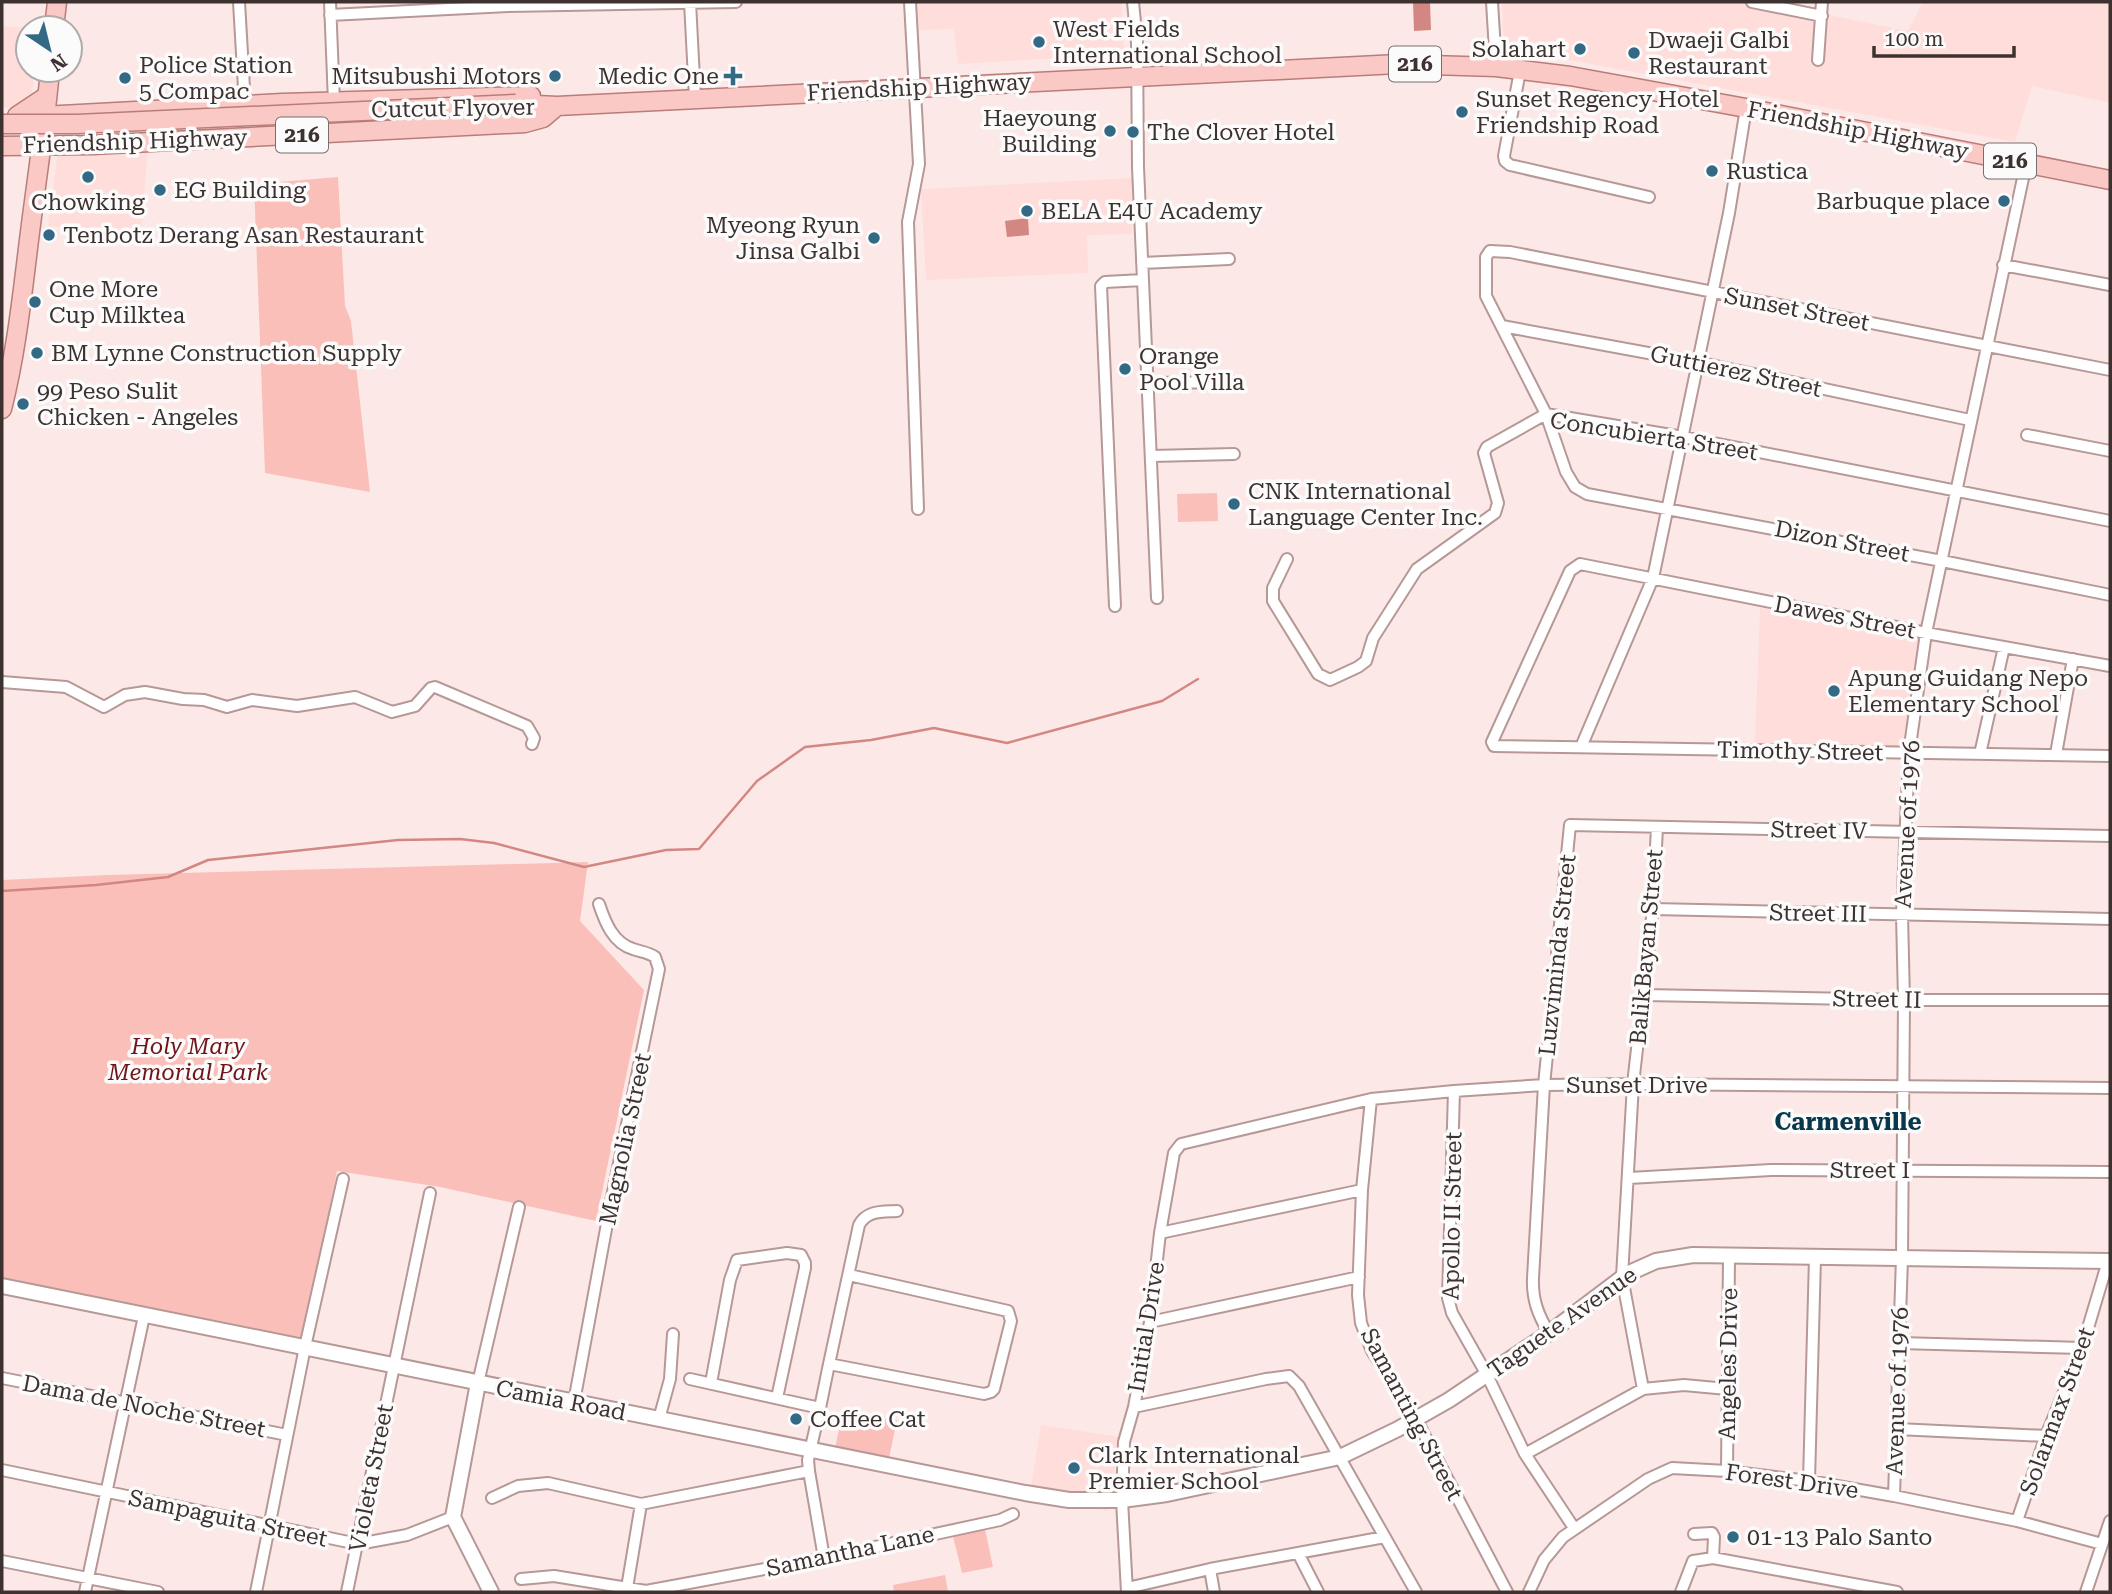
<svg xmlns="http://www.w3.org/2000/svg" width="2112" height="1594" font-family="'Roboto Serif',serif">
<rect width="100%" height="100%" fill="#fce9e7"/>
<path fill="#feddda" d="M917,2H1121L1124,54L958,64L954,29L919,30Z
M1502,2H1765L1908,31L1923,2H2110V103L2032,86L2015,142L1504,48Z
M2,26L29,28L28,70H34L32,96L15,109L2,107Z
M148,147L141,234L48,226L58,151Z
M1132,178V234L1087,235L1088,273L926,280L921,189Z
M1760,608L1920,639L1902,747L1755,743Z
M1041,1425L1120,1437L1108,1511L1029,1498Z"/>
<path fill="#fbbfba" d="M338,177L345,306L351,321L370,492L265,473L254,184Z
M1217,493L1218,521L1178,522L1177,494Z
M588,862L580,921L644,990L596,1221L440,1187L337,1171L304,1338L2,1279V880L108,875Z
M843,1412L897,1420L889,1458L835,1448Z
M985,1529L993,1567L962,1573L953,1536Z
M945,1575L948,1592H894L893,1585Z"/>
<path fill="#d38782" d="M1413,2H1430L1431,30L1414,31Z
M1028,218L1029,235L1007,237L1005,221Z"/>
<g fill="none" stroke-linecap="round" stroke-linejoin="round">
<path stroke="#d38782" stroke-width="2.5" d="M2,891L96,885L168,877L208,860L398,840L460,839L494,843L584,867L666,850L699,849L757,781L805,747L871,740L934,728L1007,743L1162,701L1198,679"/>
<g stroke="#b69896" stroke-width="14">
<path id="minor" d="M239,2L245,105
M330,2L334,102
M690,2L695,98
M910,2L919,164L908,222L918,509
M1133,2L1137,43L1138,167L1157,598
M1492,2L1496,67
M1752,2L1822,16
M330,15L508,6L736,2
M1818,60L1822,2
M1520,71L1504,156L1505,161L1510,165L1649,197
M1142,263L1229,259
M2003,265L2110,285
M1502,326L1697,362L1970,420
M2110,370L1510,252L1490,251L1486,257V296L1546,414L1566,472L1575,487L1587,494L1942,561L2110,595
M1149,383L1236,382
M2027,435L2110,451
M1152,456L1234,454
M1287,559L1273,588V601L1318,674L1330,680L1358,667L1366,661L1373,638L1417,569L1495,513L1498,503L1484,453L1487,447L1546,414L1683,437L2110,521
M1115,606L1101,286L1105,282L1143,280
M2110,666L1926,633L1580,564L1570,571L1492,742L1494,746L1562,747L2110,756
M2,682L66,687L104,707L125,695L145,692L183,699L204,700L227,707L252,700L297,706L355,697L392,712L415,706L431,688L435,687L527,726L534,738L532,744
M1581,747L1653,578L1729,213L1746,108
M1980,754L2004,647
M2056,754L2073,659
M1653,909L2110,919
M1644,995L1904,1000H2110
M1454,1091L1448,1298L1452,1313L1487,1375L1525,1454L1574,1528
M1371,1099L1362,1190L1358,1295L1361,1323L1372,1351L1416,1419L1507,1592
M1629,1178L1771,1170L2110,1172
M1160,1233L1362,1190
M849,1275L1008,1311L1011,1321L994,1389L991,1392L984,1394L829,1364L859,1225C867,1210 882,1212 897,1211
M1150,1322L1359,1277
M1549,1333C1538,1315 1532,1299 1533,1278L1544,1085L1570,825L2110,836
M1900,1343L2082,1348
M2,1378L287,1435
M690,1379L820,1408L829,1364
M478,1383L519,1207
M711,1383L730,1280L737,1260L787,1253L801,1255L805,1263V1268L777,1398
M1643,1389L1622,1277L1633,1084L1653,909L1657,827
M574,1402L611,1202L659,969L655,957C648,952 641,952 633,949C613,943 605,922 599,904
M1134,1407L1266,1379L1289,1376L1299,1386L1416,1592
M659,1419L670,1379L673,1334
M1897,1429L2046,1436
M1525,1454L1643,1389L1684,1385L1727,1389
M2,1470L358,1544L407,1535L453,1517
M809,1471L808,1460L820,1408
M1727,1471L1729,1257
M1809,1481L1815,1258
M1894,1496L1902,1258L1904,1000L1902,915L1909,753L1926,633L2026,164
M492,1498L518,1486L548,1483L641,1504L809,1471L824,1558
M2017,1521L2046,1436L2082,1348L2108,1261
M1694,1534L1712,1533L1714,1537L1713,1558
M1299,1555L1318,1592
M2,1561L158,1592
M1210,1569L1214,1592
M521,1579L554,1576L646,1591L824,1558L1000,1520L1013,1514
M627,1588L641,1504
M1127,1588L1210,1569L1385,1537
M85,1592L144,1316
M256,1592L305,1347L343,1179
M347,1592L430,1193
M1127,1592L1122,1500L1124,1442L1134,1407L1150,1322L1160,1233L1174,1153L1181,1144L1371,1099L1454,1091L1544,1085L1633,1084L2110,1088
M1529,1592L1544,1560L1563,1537L1648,1479L1672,1468L1727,1471L1809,1481L1894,1496L2017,1521L2102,1544
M1681,1592L1693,1561L1713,1558L1897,1592
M2086,1592L2110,1521"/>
</g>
<g stroke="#b69896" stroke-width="18">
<path id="tertiary" d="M2,1286L1025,1493L1069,1500H1122L1167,1494L1340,1457L1398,1429L1449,1400L1549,1333L1627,1274L1656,1261L1693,1255L2110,1261
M478,1383L453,1517L491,1592"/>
</g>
<g stroke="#b87d78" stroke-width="21">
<path id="primary" d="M54,28L57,2
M516,104L557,106L1398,64L1496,67L1570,76L1746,108L2110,180
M17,116L47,96
M42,116L282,103L531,96
M2,146L92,145L525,123L543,118L557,106
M2,409C16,354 22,297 29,240C36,183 45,127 50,70"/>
</g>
<use href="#minor" stroke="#fff" stroke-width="10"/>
<use href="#tertiary" stroke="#fff" stroke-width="14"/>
<use href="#primary" stroke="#fbc9c5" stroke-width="18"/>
<g stroke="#b87d78" stroke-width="21" stroke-linecap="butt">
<path id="primary-bridge" d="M2,124H77L516,104"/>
</g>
<use href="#primary-bridge" stroke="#fbc9c5" stroke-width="18"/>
</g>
<g fill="#346985" stroke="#fbfbfb" stroke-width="2.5">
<circle cx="1039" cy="42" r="7"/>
<circle cx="1580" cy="49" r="7"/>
<circle cx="1634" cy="53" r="7"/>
<circle cx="555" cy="76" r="7"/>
<path d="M729.5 65.5h7v7h7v7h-7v7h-7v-7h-7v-7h7z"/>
<circle cx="125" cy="78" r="7"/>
<circle cx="1462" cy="112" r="7"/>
<circle cx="1110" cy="131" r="7"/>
<circle cx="1133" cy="132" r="7"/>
<circle cx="1712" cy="171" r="7"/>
<circle cx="88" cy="177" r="7"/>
<circle cx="160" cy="190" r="7"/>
<circle cx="2004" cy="201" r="7"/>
<circle cx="1027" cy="211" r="7"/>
<circle cx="49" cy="235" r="7"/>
<circle cx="874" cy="238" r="7"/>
<circle cx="35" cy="302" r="7"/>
<circle cx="37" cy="353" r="7"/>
<circle cx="1125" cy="369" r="7"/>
<circle cx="23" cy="404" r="7"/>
<circle cx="1234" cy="504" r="7"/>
<circle cx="1834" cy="691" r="7"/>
<circle cx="796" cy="1419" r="7"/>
<circle cx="1074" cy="1468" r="7"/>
<circle cx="1733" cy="1537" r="7"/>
</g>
<g text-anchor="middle" stroke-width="7" stroke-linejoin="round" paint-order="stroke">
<g fill="#fbfbfb" stroke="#776e6e" stroke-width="2">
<rect x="1389" y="46.5" width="52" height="35" rx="5"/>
<rect x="276" y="117.5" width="52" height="35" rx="5"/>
<rect x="1984" y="143.5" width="52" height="35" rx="5"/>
</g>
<g font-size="21" font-weight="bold" fill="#3e3231">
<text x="1415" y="71">216</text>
<text x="302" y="142">216</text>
<text x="2010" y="168">216</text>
</g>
<g font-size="23" fill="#3e3231" stroke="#fbfbfb" text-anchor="start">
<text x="1053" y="37">West Fields<tspan x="1053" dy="26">International School</tspan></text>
<text x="1648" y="48">Dwaeji Galbi<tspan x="1648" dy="26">Restaurant</tspan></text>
<text x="1566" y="57" text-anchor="end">Solahart</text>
<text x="139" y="73">Police Station<tspan x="139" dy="26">5 Compac</tspan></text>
<text x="541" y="84" text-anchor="end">Mitsubushi Motors</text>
<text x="719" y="84" text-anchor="end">Medic One</text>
<text x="1476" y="107">Sunset Regency Hotel<tspan x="1476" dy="26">Friendship Road</tspan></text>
<text x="1096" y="126" text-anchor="end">Haeyoung<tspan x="1096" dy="26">Building</tspan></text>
<text x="1147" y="140">The Clover Hotel</text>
<text x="1726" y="179">Rustica</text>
<text x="174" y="198">EG Building</text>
<text x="1990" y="209" text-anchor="end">Barbuque place</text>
<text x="88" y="210" text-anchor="middle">Chowking</text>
<text x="1041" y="219">BELA E4U Academy</text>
<text x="860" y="233" text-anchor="end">Myeong Ryun<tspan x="860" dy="26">Jinsa Galbi</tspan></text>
<text x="63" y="243">Tenbotz Derang Asan Restaurant</text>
<text x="49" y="297">One More<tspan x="49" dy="26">Cup Milktea</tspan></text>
<text x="51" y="361">BM Lynne Construction Supply</text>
<text x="1139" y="364">Orange<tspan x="1139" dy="26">Pool Villa</tspan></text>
<text x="37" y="399">99 Peso Sulit<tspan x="37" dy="26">Chicken - Angeles</tspan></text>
<text x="1248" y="499">CNK International<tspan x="1248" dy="26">Language Center Inc.</tspan></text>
<text x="1848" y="686">Apung Guidang Nepo<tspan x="1848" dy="26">Elementary School</tspan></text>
<text x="810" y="1427">Coffee Cat</text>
<text x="1088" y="1463">Clark International<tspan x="1088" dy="26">Premier School</tspan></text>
<text x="1747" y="1545">01-13 Palo Santo</text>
</g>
<g font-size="23" fill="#3e3231" stroke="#fbfbfb">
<text transform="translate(919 87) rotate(-3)" y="8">Friendship Highway</text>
<text transform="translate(453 108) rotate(-1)" y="8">Cutcut Flyover</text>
<text transform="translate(1858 130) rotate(11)" y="8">Friendship Highway</text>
<text transform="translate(135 141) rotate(-2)" y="8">Friendship Highway</text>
<text transform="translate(1797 309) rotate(11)" y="8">Sunset Street</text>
<text transform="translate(1736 371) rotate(12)" y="8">Guttierez Street</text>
<text transform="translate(1654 436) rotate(9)" y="8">Concubierta Street</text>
<text transform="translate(1842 541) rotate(11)" y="8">Dizon Street</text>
<text transform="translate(1845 617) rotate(11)" y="8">Dawes Street</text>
<text transform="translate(1800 751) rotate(1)" y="8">Timothy Street</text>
<text transform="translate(1907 824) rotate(-87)" y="8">Avenue of 1976</text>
<text transform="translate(1819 830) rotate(1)" y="8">Street IV</text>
<text transform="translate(1818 913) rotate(1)" y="8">Street III</text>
<text transform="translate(1646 947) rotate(-85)" y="8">BalikBayan Street</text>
<text transform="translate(1557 955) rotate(-84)" y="8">Luzviminda Street</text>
<text transform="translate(1877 999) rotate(1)" y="8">Street II</text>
<text x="1637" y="1093">Sunset Drive</text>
<text transform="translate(625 1139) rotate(-78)" y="8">Magnolia Street</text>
<text x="1870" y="1178">Street I</text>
<text transform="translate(1452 1216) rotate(-89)" y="8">Apollo II Street</text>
<text transform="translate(1562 1322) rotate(-35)" y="8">Taguete Avenue</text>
<text transform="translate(1146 1327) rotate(-81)" y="8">Initial Drive</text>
<text transform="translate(1728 1364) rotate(-89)" y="8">Angeles Drive</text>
<text transform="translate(1897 1391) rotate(-88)" y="8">Avenue of 1976</text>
<text transform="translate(561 1400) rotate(11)" y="8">Camia Road</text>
<text transform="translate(144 1406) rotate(11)" y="8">Dama de Noche Street</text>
<text transform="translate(2057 1411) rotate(-70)" y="8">Solarmax Street</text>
<text transform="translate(1412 1414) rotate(62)" y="8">Samanting Street</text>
<text transform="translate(371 1478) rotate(-79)" y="8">Violeta Street</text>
<text transform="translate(1792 1481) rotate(8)" y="8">Forest Drive</text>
<text transform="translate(228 1518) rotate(12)" y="8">Sampaguita Street</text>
<text transform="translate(850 1551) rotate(-12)" y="8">Samantha Lane</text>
</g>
<g font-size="23" font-style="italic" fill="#6f1418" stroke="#fbfbfb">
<text x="188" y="1054">Holy Mary<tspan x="188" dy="26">Memorial Park</tspan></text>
</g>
<g font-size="24" font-weight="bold" fill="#09374c" stroke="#fbfbfb">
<text x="1848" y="1130">Carmenville</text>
</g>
</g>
<rect width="2112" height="1594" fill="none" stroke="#3e3231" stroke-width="7"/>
<g transform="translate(49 49) rotate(145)"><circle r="33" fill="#fbfbfb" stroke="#afabaa" stroke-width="2"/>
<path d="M0-5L12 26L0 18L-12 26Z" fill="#346985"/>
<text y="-10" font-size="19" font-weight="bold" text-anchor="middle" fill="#3e3231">N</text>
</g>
<path d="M1874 46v10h140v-10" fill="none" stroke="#3e3231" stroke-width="3.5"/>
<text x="1884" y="46" font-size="21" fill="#3e3231" stroke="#fbfbfb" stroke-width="5" paint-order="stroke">100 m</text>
</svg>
